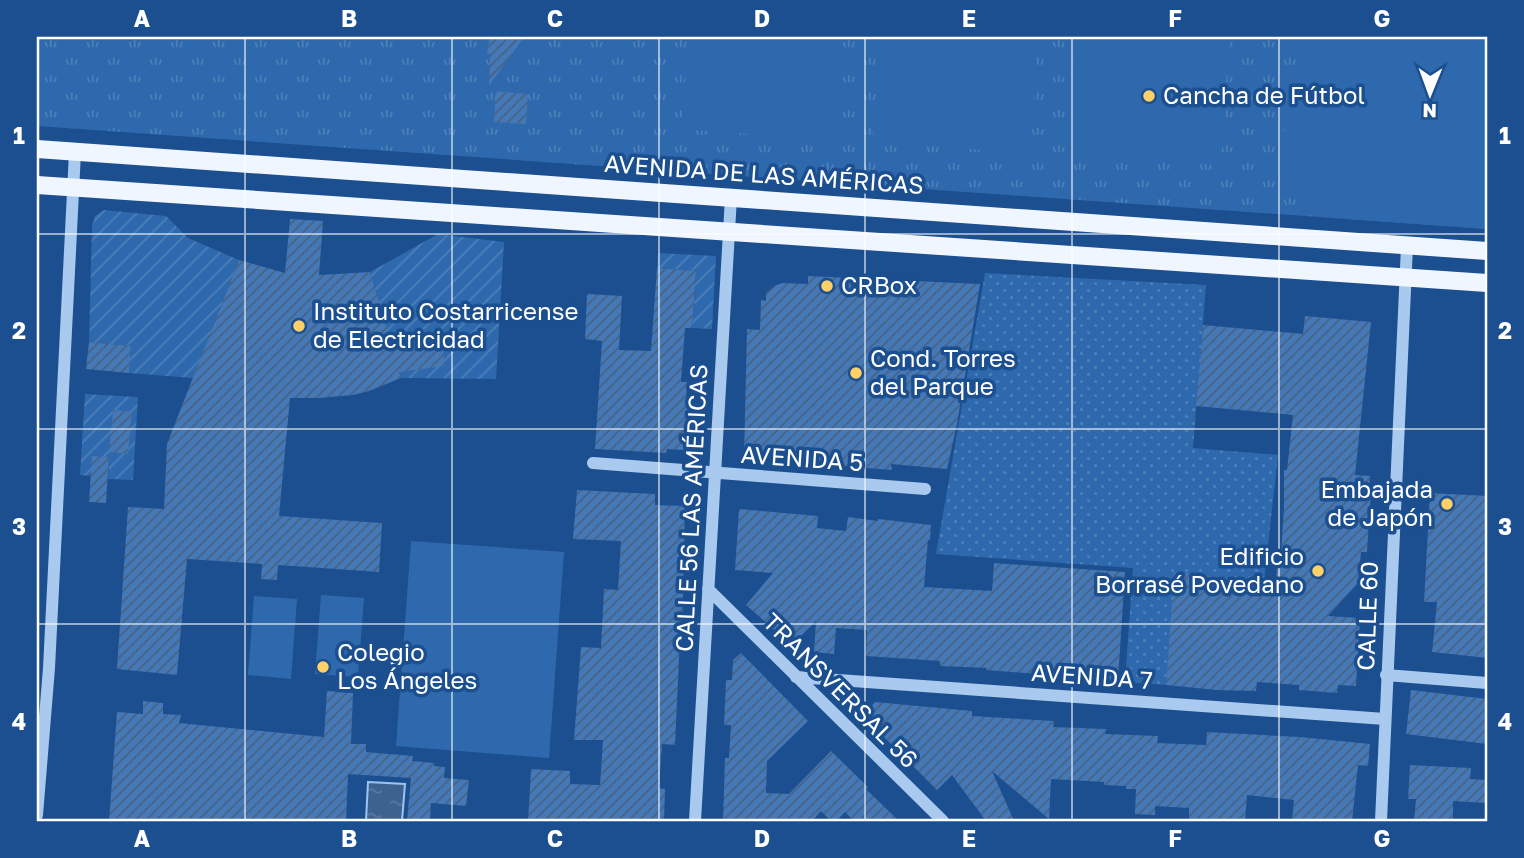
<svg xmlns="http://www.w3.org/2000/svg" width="1524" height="858" font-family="'Golos Text',sans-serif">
<defs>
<pattern id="grass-dots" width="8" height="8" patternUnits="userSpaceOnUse" patternTransform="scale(1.75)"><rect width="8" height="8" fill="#2e69ad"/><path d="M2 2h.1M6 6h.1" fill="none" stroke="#4d80b9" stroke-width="1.8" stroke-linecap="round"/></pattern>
<pattern id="park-tufts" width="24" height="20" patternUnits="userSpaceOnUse" patternTransform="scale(1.75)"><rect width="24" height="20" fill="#2e69ad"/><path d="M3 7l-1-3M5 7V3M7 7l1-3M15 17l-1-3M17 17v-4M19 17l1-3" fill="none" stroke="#4d80b9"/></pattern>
<pattern id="garden-furrows" width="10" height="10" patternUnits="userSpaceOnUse" patternTransform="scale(1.75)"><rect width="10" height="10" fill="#2e69ad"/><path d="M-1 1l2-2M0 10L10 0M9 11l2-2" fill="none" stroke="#4d80b9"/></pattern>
<pattern id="water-ripples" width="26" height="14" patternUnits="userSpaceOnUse" patternTransform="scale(1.75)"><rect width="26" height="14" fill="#3c6290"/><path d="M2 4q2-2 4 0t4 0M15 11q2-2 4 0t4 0" fill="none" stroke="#597aa1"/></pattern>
<pattern id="building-hatch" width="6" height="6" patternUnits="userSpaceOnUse" patternTransform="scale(1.75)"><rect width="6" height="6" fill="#4478b7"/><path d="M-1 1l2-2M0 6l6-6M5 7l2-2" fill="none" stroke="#486282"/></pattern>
</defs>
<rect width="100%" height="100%" fill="#1b4f8f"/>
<path fill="url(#grass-dots)" d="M985,273L1206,285L1193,448L1278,455L1264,582L1175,573L1166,685L1125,682L1133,568L936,554Z"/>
<path fill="url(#park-tufts)" d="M37,37H1487V229L37,126Z"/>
<path fill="url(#garden-furrows)" d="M104,210L166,216L188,238L239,260L193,378L129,373L131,346L89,342L92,226L95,216Z
M438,234L504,242L496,379L401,378L370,272Z
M658,253L716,256L712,329L692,328L696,271L657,268Z
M85,394L138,397L133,480L108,479L109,457L91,476L80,475Z"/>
<path fill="#2e69ad" d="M688,37H842L835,140L682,129Z
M880,37H1038L1030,153L873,142Z
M1076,37H1229L1221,165L1069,156Z
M1300,37H1487V229L1333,218L1279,167Z
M411,541L564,552L549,758L396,746Z
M321,595L364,598L358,677L315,674Z
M254,596L297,599L291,679L248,675Z"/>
<path fill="url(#water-ripples)" stroke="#9cc4f0" stroke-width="2" d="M368,782L405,784L402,821H366Z"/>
<path fill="url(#building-hatch)" d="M490,37H524L489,86L490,54H487Z
M496,91L528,94L526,124L494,122Z
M290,219L323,221L319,275L370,272L393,349L442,343L445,366L399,372L401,378L369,391L353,395L319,398H290L279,516L382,523L379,572L278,565L277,580L261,579L262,564L187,559L177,675L117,669L128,507L164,509L167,444L239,260L285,273Z
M657,268L696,271L692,328H685L681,382H687L686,403L698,404L696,451L667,449L666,453L595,449L602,341L585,339L587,294L622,296L619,350L651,351Z
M808,276L980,284L957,424L947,469L891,464L892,470L840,466V462L744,456L747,329L760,330L761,300L766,301V293L776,285L783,283L808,284Z
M1305,316L1371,322L1355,475L1370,476L1369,492H1371L1367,552H1361L1358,583L1328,616L1360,618L1356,686L1338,685L1337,693L1299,690V685L1257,682L1256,691L1216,690L1166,685L1174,572L1276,583L1277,560L1281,554L1284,508V470H1287L1293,415L1196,406L1203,325L1303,334Z
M89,342L131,346L129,373L86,369Z
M113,410L132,412L128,454L109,452Z
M92,456L109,457L106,503L89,502Z
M577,490L655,494V505L685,506L682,637H680L675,745L662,744L659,788L665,789L664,821H528L531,769L570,771V784L600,785L603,740H574L581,647L601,648L604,589L618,590L621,541L573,539Z
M1430,493L1487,496V658L1432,652L1437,602H1424Z
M739,509L818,516L817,528L846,531L848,517L878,521V519L931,525L930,540H928L924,587L992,591L994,563L1125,572L1118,680L986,670L987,668L940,666V661L866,656L867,630L836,628L834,654L814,652L816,621L792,645L746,605L773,573L735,570Z
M741,653L808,721L767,761L766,793L789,794L831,751L868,787L866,789L899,821H854L845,812L836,821H831L821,811L812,821H723L725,758H729L731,725H724L726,680H732L733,660Z
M1411,690L1487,699V744L1406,734Z
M327,691L353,693L351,744H366V752L413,756L412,761L434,763V766L445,767L444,778L469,780L466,806L431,803L430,821H407L411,778L348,774L346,821H109L117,712L143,714V701L163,703V714L181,715L179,723L324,737Z
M875,702L972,711V716L1054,721L1053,727L1106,729L1105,734L1158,736L1157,743L1206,745L1207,732L1300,737L1370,744L1368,766L1358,765L1352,821H1292L1294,800L1247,795L1245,821H1189V808L1155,806V815L1135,814L1136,789H1126V786L1104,785V782L1051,779L1049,819L992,771L1014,821H986L952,775L937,790L863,716Z
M1410,765L1471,768L1470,779L1487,780V803L1453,801V821H1414L1416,799H1408Z"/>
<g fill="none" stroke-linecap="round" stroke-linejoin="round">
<path stroke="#a9c9ee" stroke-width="12" d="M593,463L925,489
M708,589L943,821
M1386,675L1487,683
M796,677L1385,719
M37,815L49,668L75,152
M695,821L731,197
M1381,821L1407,246"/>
<path stroke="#f0f6ff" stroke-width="18" d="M37,149L1487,251
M37,185L1487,283"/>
</g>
<path fill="none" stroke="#fff" stroke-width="2" stroke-opacity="0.55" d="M245,37V821M452,37V821M659,37V821M865,37V821M1072,37V821M1279,37V821M37,234H1487M37,429H1487M37,624H1487"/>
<g fill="#ffd166" stroke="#1b4f8f" stroke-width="2.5">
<circle cx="1149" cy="96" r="7"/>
<circle cx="827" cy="286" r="7"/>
<circle cx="299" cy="326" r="7"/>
<circle cx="856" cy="373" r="7"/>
<circle cx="1447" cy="504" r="7"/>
<circle cx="1318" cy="571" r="7"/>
<circle cx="323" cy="667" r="7"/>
</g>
<g text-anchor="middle" stroke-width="7" stroke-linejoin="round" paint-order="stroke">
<g font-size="24" fill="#fff" stroke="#1b4f8f" text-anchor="start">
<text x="1163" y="104">Cancha de Fútbol</text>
<text x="841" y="294">CRBox</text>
<text x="313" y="320">Instituto Costarricense<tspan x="313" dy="28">de Electricidad</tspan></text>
<text x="870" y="367">Cond. Torres<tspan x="870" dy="28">del Parque</tspan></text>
<text x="1433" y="498" text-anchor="end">Embajada<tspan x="1433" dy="28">de Japón</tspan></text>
<text x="1304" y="565" text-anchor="end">Edificio<tspan x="1304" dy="28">Borrasé Povedano</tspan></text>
<text x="337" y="661">Colegio<tspan x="337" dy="28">Los Ángeles</tspan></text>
</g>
<g font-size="24" fill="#fff" stroke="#1b4f8f">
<text transform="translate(764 175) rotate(4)" y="8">AVENIDA DE LAS AMÉRICAS</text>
<text transform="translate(802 459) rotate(4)" y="8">AVENIDA 5</text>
<text transform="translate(692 508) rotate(-87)" y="8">CALLE 56 LAS AMÉRICAS</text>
<text transform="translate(1368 616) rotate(-88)" y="8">CALLE 60</text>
<text transform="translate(1092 677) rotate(4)" y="8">AVENIDA 7</text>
<text transform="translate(840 691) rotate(45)" y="8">TRANSVERSAL 56</text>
</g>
</g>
<rect width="1524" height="858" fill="none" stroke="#1b4f8f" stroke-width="77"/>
<g transform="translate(1430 94) rotate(181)" stroke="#1b4f8f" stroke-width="5" paint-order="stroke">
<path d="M0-5L12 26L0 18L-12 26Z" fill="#ffffff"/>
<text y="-10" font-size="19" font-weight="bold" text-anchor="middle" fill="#ffffff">N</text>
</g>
<rect x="38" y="38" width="1448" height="782" fill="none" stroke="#fff" stroke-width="2.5"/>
<g font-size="23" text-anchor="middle" font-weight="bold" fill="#fff">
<text x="142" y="27">A</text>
<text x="349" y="27">B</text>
<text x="555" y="27">C</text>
<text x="762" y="27">D</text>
<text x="969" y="27">E</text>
<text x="1175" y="27">F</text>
<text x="1382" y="27">G</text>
<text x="19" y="144">1</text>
<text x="1505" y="144">1</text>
<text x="19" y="339">2</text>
<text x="1505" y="339">2</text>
<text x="19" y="535">3</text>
<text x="1505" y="535">3</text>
<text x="19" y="730">4</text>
<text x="1505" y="730">4</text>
<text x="142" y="847">A</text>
<text x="349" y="847">B</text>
<text x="555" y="847">C</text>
<text x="762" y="847">D</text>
<text x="969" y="847">E</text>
<text x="1175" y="847">F</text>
<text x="1382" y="847">G</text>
</g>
</svg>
